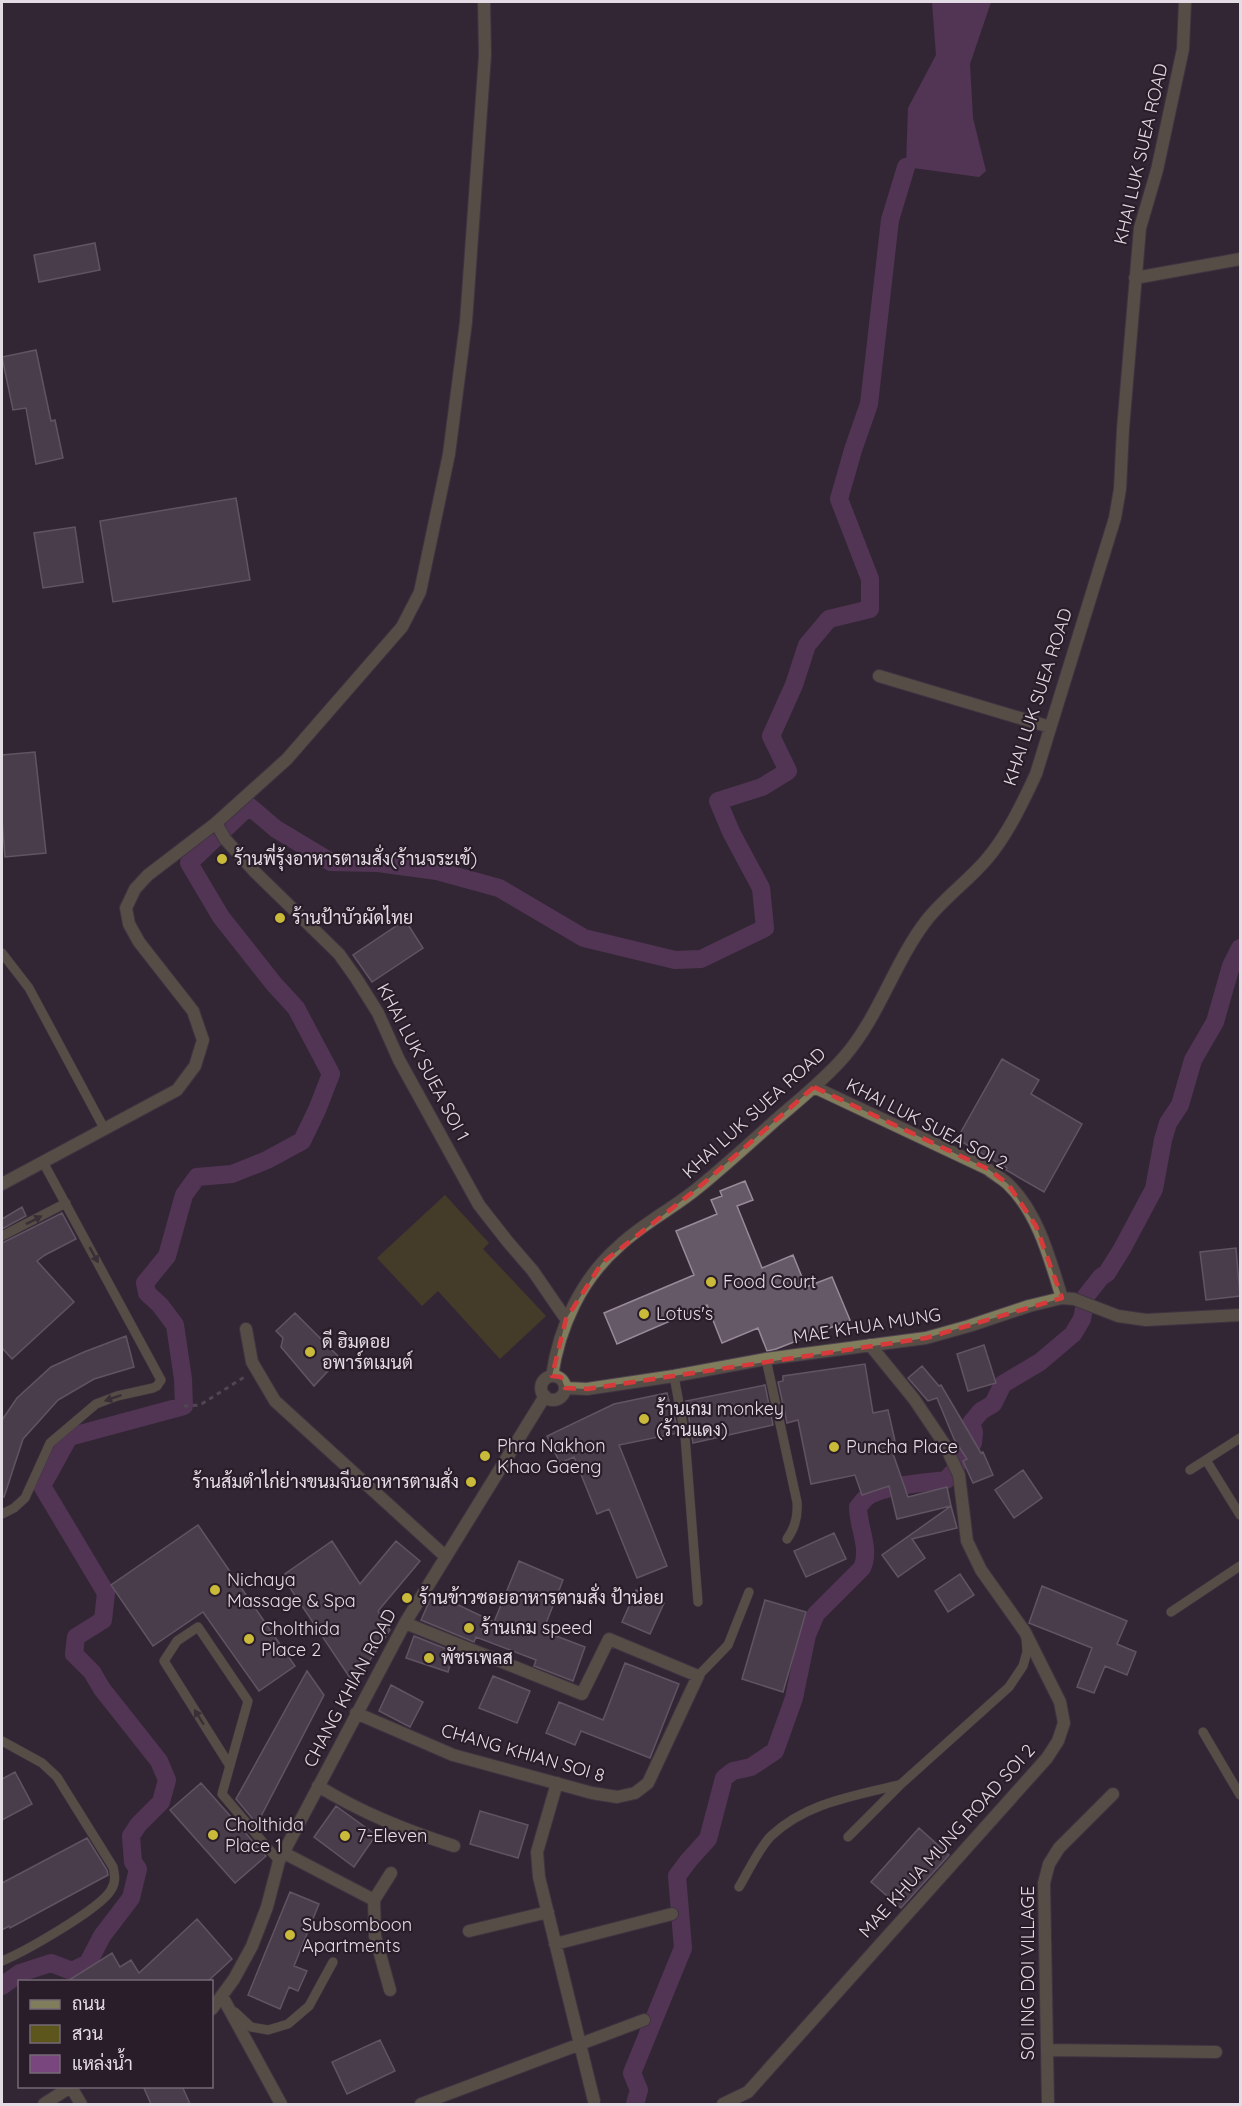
<svg xmlns="http://www.w3.org/2000/svg" width="1242" height="2106" font-family="Quicksand,Sarabun,sans-serif">
<rect width="100%" height="100%" fill="#332734"/>
<path fill="#5c551c" d="M445,1195L489,1243L483,1249L546,1316L500,1359L438,1291L422,1306L377,1258Z"/>
<path fill="#79477d" d="M932,2H991L970,64L973,118L986,171L979,177L906,167L908,108L936,55Z"/>
<g fill="none" stroke-linecap="round" stroke-linejoin="round">
<path stroke="#79477d" stroke-width="18" d="M1086,1296L1101,1277L1107,1273L1122,1249L1154,1189L1163,1140L1168,1123L1180,1105L1193,1060L1215,1022L1231,966L1240,948
M2,1986L20,1973L51,1963L72,1971L88,1963L102,1936L131,1898L138,1869L133,1862L131,1836L138,1825L161,1802L167,1780L159,1761L102,1689L92,1672L74,1654L76,1637L103,1620L106,1593L42,1486L69,1437L184,1406L183,1379L175,1325L160,1305L147,1293L145,1283L167,1256L184,1195L197,1177L232,1174L267,1160L302,1141L317,1110L331,1074L296,1008L274,984L221,917L189,863L249,806L276,829L331,862L378,863L437,871L499,888L584,938L675,960L701,959L765,928L761,888L731,832L718,801L762,787L788,771L771,736L794,685L807,645L829,619L870,609V579L839,499L853,450L869,404L890,220L906,167
M635,2104L639,2090L632,2073L683,1948L677,1876L689,1860L708,1839L724,1778L733,1771L751,1767L775,1751L794,1698L807,1635L816,1614L862,1568C871,1549 858,1527 858,1507C861,1504 864,1499 867,1497C884,1485 925,1483 946,1480L956,1469L959,1456L973,1443L974,1432L971,1423L981,1411L993,1404L1003,1384L1040,1362L1073,1334L1082,1319L1084,1309"/>
</g>
<path fill="#665967" stroke="#998a99" stroke-width="1.5" d="M95,243L100,270L39,282L34,255Z
M36,350L51,421L55,420L63,458L36,464L26,408L13,410L2,357Z
M236,498L250,580L113,602L100,521Z
M75,527L83,582L43,588L34,533Z
M35,752L46,853L5,857L2,819V755Z
M405,920L423,948L372,982L353,955Z
M1002,1059L1039,1080L1031,1094L1082,1124L1044,1192L1006,1170L1007,1168L957,1139Z
M745,1181L753,1200L737,1206L762,1268L793,1255L806,1287L832,1277L850,1320L776,1349L767,1351L758,1328L722,1343L707,1305L617,1344L604,1313L694,1275L676,1231L717,1214L711,1200L722,1196L720,1191Z
M22,1207L26,1216L2,1229V1219Z
M62,1213L76,1239L45,1255L37,1261L74,1302L12,1359L2,1348V1243Z
M1236,1248L1240,1296L1206,1300L1200,1252Z
M295,1313L340,1358L314,1386L281,1347L283,1338L276,1331Z
M126,1336L134,1367L94,1379L58,1400L23,1439L4,1497H2V1420L17,1398L51,1367L84,1352Z
M984,1345L996,1383L968,1391L957,1354Z
M865,1364L873,1413L888,1410L895,1441L889,1442L908,1497L947,1487L951,1506L897,1519L889,1486L862,1495L855,1475L811,1484L798,1420L787,1423L778,1382L783,1381V1376Z
M922,1366L939,1386L941,1385L981,1453L983,1452L993,1475L973,1483L963,1461L967,1459L954,1439L937,1398L928,1401L908,1378Z
M765,1385L773,1425L693,1443L686,1401Z
M667,1393L670,1405L672,1404L678,1433L619,1445L667,1566L637,1578L609,1509L597,1514L574,1457L560,1463L547,1436L614,1404Z
M1023,1470L1042,1498L1014,1518L995,1490Z
M951,1506L957,1528L912,1539L925,1558L898,1577L882,1555Z
M198,1525L295,1666L259,1691L203,1612L153,1646L111,1585Z
M834,1533L846,1559L806,1577L794,1551Z
M332,1541L360,1584L396,1541L420,1561L378,1611L390,1630L354,1684L282,1576Z
M519,1561L563,1580L543,1631L585,1647L573,1681L534,1666L536,1660L476,1637L474,1642L421,1620L433,1593L494,1622Z
M960,1574L974,1595L948,1612L935,1591Z
M1042,1586L1127,1621L1117,1644L1136,1652L1127,1675L1105,1666L1094,1693L1077,1687L1092,1648L1029,1623Z
M636,1590L664,1603L650,1634L622,1622Z
M765,1600L806,1612L783,1692L742,1679Z
M414,1636L454,1652L448,1672L406,1658Z
M625,1663L679,1684L650,1758L581,1731L575,1745L546,1733L559,1702L603,1720Z
M307,1671L324,1695L257,1824L236,1799Z
M493,1676L530,1691L517,1723L479,1708Z
M391,1685L423,1702L410,1727L379,1711Z
M15,1772L32,1804L2,1820V1779Z
M201,1783L266,1856L235,1883L170,1810Z
M336,1806L376,1835L354,1867L314,1837Z
M480,1811L528,1825L518,1858L470,1844Z
M919,1828L949,1855L901,1908L871,1882Z
M87,1838L107,1870L108,1875L10,1928L9,1926L2,1930V1883Z
M290,1892L319,1904L294,1966L307,1971L298,1991L289,1987L280,2009L248,1995Z
M197,1919L232,1959L207,1982H66L112,1953L120,1967L131,1960L139,1973Z
M380,2040L395,2071L347,2094L332,2062Z
M143,2086H182L190,2104H151Z"/>
<g fill="none" stroke-linecap="round" stroke-linejoin="round">
<g stroke="#4f4450" stroke-width="10">
<path id="lane" d="M2,953L29,988L105,1130
M2,1236L66,1203
M766,1359L797,1502C798,1515 795,1528 787,1539
M674,1376L685,1436L698,1602
M1206,1460L1240,1515
M1190,1470L1240,1438
M2,1514L14,1508L25,1498L50,1443L96,1404L117,1396L153,1388L157,1386L161,1380L43,1162
M1171,1612L1240,1566
M698,1676L728,1645L749,1592
M1203,1732L1240,1795
M2,1741L42,1763L57,1777L113,1867C115,1876 116,1882 111,1890C100,1909 24,1952 2,1961
M230,1766L164,1661L177,1641L198,1627L248,1701L222,1794L279,1861
M848,1837L900,1785L1009,1687L1023,1666L1027,1652L1026,1638
M739,1887C748,1872 759,1848 771,1836C806,1803 853,1796 898,1785
M235,2012L251,2027L268,2030L288,2024L309,2006L333,1962"/>
</g>
<g stroke="#4f4450" stroke-width="14">
<path id="street" d="M1135,278L1240,259
M879,676L1050,727
M216,823L225,839L255,872L339,954L356,978L378,1013L399,1060L479,1205L508,1242L533,1271L566,1319
M814,1087L988,1169C994,1174 1001,1178 1007,1183C1038,1212 1050,1259 1062,1298
M2,1184L177,1090L195,1066L203,1040L193,1011L139,942L129,924L126,908L135,889L148,875L216,823L287,759L402,627L420,592L449,454L466,322L485,55L484,2
M246,1329L252,1362L275,1401L445,1556
M552,1376C559,1327 581,1279 619,1246C643,1223 674,1208 699,1187C726,1165 752,1141 778,1118C800,1099 825,1079 844,1057C879,1017 894,963 926,921C943,899 968,881 986,860C1007,836 1023,802 1036,774L1115,518L1120,489L1123,429L1140,228L1157,170L1183,49L1185,2
M541 1388a12 12 0 1 1 24 0a12 12 0 1 1-24 0Z
M565,1388L587,1389L674,1376L766,1359L926,1338L969,1326L1029,1306L1062,1298L1074,1299L1118,1316L1146,1320L1240,1315
M356,1713L453,1755L592,1793L617,1797L635,1793L648,1783L698,1676L609,1639L582,1694L405,1623
M557,1783L537,1852L539,1877L594,2101
M318,1786C362,1813 405,1830 454,1846
M284,1853L374,1900
M469,1931L548,1912
M555,1944L672,1914
M390,1990L375,1936L374,1900L391,1873
M222,1996L281,2104
M212,2009L234,1979L252,1946L267,1907L279,1861L405,1623L545,1396
M1047,2050L1216,2052
M71,2087L81,2104
M44,2104L72,2086
M421,2104L644,2020
M723,2104L748,2092L1047,1758L1058,1741L1064,1723L1060,1702L1025,1632L981,1570L967,1541L959,1475L945,1445L914,1399L870,1345
M1048,2104L1044,1883L1049,1864L1059,1848L1113,1794"/>
</g>
<path stroke="#756b76" stroke-width="3" stroke-dasharray="4.5 4.5" stroke-linecap="butt" d="M184,1406L200,1405L246,1376"/>
<use href="#lane" stroke="#807d5d" stroke-width="9"/>
<use href="#street" stroke="#807d5d" stroke-width="12"/>
</g>
<defs><path id="oneway-solid" d="M-6-.8H1V-3.2L6.5 0L1 3.2V.8H-6Z" transform="scale(1.5)"/></defs>
<g fill="#433a39">
<use href="#oneway-solid" transform="translate(34 1220) rotate(-27)"/>
<use href="#oneway-solid" transform="translate(94 1255) rotate(61)"/>
<use href="#oneway-solid" transform="translate(113 1398) rotate(161)"/>
<use href="#oneway-solid" transform="translate(199 1717) rotate(-122)"/>
</g>
<path d="M0 0H1242V2106H0ZM814,1087L988,1169L1008,1184L1036,1226L1062,1298L926,1338L587,1389L565,1388L561,1377L552,1376L566,1319L602,1263L698,1188Z" fill="#332734" fill-opacity=".55" fill-rule="evenodd"/>
<path fill="none" stroke="#d73a3b" stroke-width="4.5" stroke-dasharray="12 8" stroke-linejoin="round" d="M814,1087L988,1169L1008,1184L1036,1226L1062,1298L926,1338L587,1389L565,1388L561,1377L552,1376L566,1319L602,1263L698,1188Z"/>
<g fill="#caba3a" stroke="#291d2a" stroke-width="2">
<circle cx="222" cy="859" r="6"/>
<circle cx="280" cy="918" r="6"/>
<circle cx="711" cy="1282" r="6"/>
<circle cx="644" cy="1314" r="6"/>
<circle cx="310" cy="1352" r="6"/>
<circle cx="644" cy="1419" r="6"/>
<circle cx="834" cy="1447" r="6"/>
<circle cx="485" cy="1456" r="6"/>
<circle cx="471" cy="1482" r="6"/>
<circle cx="215" cy="1590" r="6"/>
<circle cx="407" cy="1598" r="6"/>
<circle cx="469" cy="1628" r="6"/>
<circle cx="249" cy="1639" r="6"/>
<circle cx="429" cy="1658" r="6"/>
<circle cx="213" cy="1835" r="6"/>
<circle cx="345" cy="1836" r="6"/>
<circle cx="290" cy="1935" r="6"/>
</g>
<g text-anchor="middle" stroke-width="4.5" stroke-linejoin="round" paint-order="stroke">
<g font-size="18" fill="#e4dce4" stroke="#291d2a">
<text transform="translate(1141 154) rotate(-77)" y="6">KHAI LUK SUEA ROAD</text>
<text transform="translate(1038 697) rotate(-72)" y="6">KHAI LUK SUEA ROAD</text>
<text transform="translate(423 1062) rotate(62)" y="6">KHAI LUK SUEA SOI 1</text>
<text transform="translate(754 1113) rotate(-42)" y="6">KHAI LUK SUEA ROAD</text>
<text transform="translate(927 1124) rotate(27)" y="6">KHAI LUK SUEA SOI 2</text>
<text transform="translate(867 1326) rotate(-9)" y="6">MAE KHUA MUNG</text>
<text transform="translate(350 1688) rotate(-62)" y="6">CHANG KHIAN ROAD</text>
<text transform="translate(523 1753) rotate(16)" y="6">CHANG KHIAN SOI 8</text>
<text transform="translate(947 1841) rotate(-48)" y="6">MAE KHUA MUNG ROAD SOI 2</text>
<text transform="translate(1028 1973) rotate(-90)" y="6">SOI ING DOI VILLAGE</text>
</g>
<g font-size="18" fill="#e4dce4" stroke="#291d2a" text-anchor="start">
<text x="234" y="865">ร้านพี่รุ้งอาหารตามสั่ง(ร้านจระเข้)</text>
<text x="292" y="924">ร้านป้าบัวผัดไทย</text>
<text x="723" y="1288">Food Court</text>
<text x="656" y="1320">Lotus's</text>
<text x="322" y="1348">ดี ฮิมดอย<tspan x="322" dy="21">อพาร์ตเมนต์</tspan></text>
<text x="656" y="1415">ร้านเกม monkey<tspan x="656" dy="21">(ร้านแดง)</tspan></text>
<text x="497" y="1452">Phra Nakhon<tspan x="497" dy="21">Khao Gaeng</tspan></text>
<text x="846" y="1453">Puncha Place</text>
<text x="459" y="1488" text-anchor="end">ร้านส้มตำไก่ย่างขนมจีนอาหารตามสั่ง</text>
<text x="227" y="1586">Nichaya<tspan x="227" dy="21">Massage &amp; Spa</tspan></text>
<text x="419" y="1604">ร้านข้าวซอยอาหารตามสั่ง ป้าน่อย</text>
<text x="481" y="1634">ร้านเกม speed</text>
<text x="261" y="1635">Cholthida<tspan x="261" dy="21">Place 2</tspan></text>
<text x="441" y="1664">พัชรเพลส</text>
<text x="225" y="1831">Cholthida<tspan x="225" dy="21">Place 1</tspan></text>
<text x="357" y="1842">7-Eleven</text>
<text x="302" y="1931">Subsomboon<tspan x="302" dy="21">Apartments</tspan></text>
</g>
</g>
<rect width="1242" height="2106" fill="none" stroke="#e4dce4" stroke-width="6"/>
<rect x="18" y="1980" width="195" height="108" fill="#291d2a" stroke="#746974" stroke-width="1.5"/>
<rect x="30" y="2000" width="30" height="9" fill="#807d5d" stroke="#746974" stroke-width="1.5"/>
<text x="72" y="2010" font-size="18" fill="#e4dce4">ถนน</text>
<rect x="30" y="2025" width="30" height="18" fill="#5c551c" stroke="#746974" stroke-width="1.5"/>
<text x="72" y="2040" font-size="18" fill="#e4dce4">สวน</text>
<rect x="30" y="2055" width="30" height="18" fill="#79477d" stroke="#746974" stroke-width="1.5"/>
<text x="72" y="2070" font-size="18" fill="#e4dce4">แหล่งน้ำ</text>
</svg>
